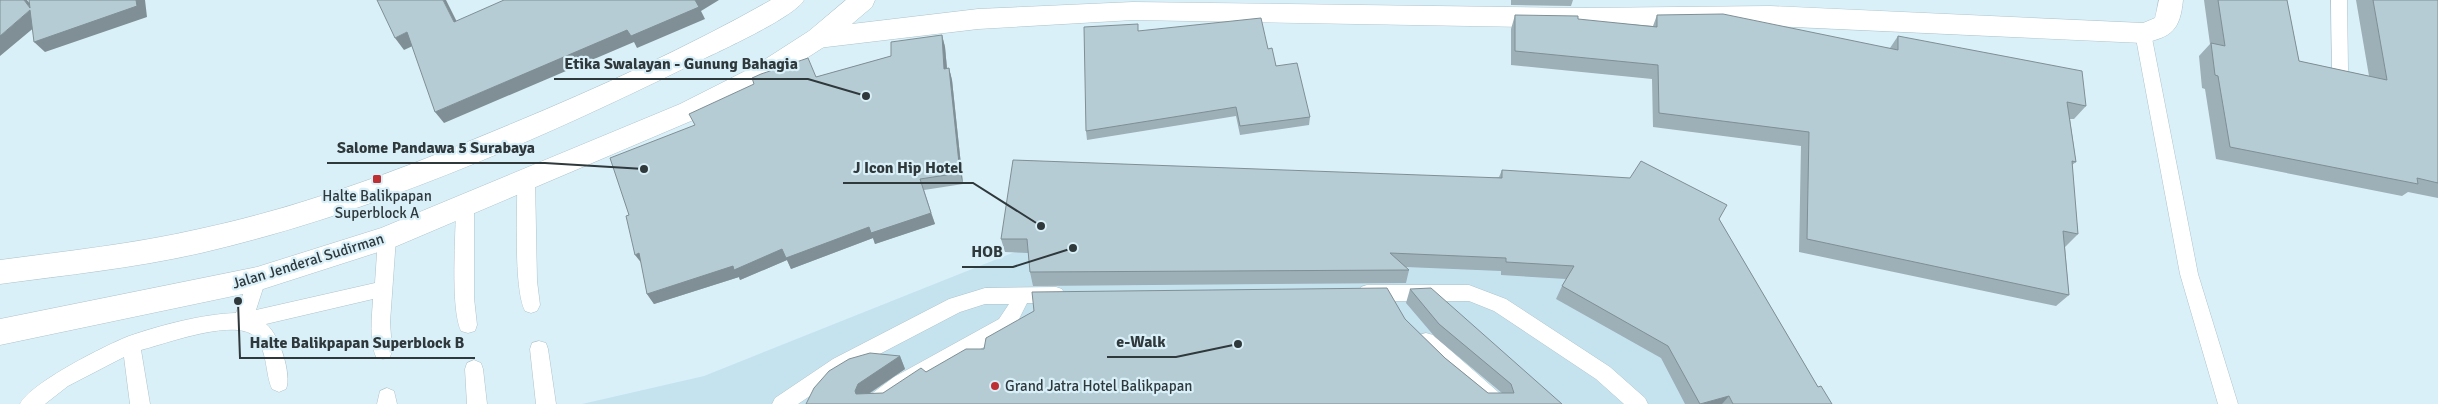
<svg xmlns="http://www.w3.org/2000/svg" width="2438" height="404" font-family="Signika,sans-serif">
<rect width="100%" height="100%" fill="#d9f0f9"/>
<path fill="#c5e3ef" d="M1150,198L1639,214L1786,404H582L704,376Z"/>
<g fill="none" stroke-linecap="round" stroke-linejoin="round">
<g stroke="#adc3cb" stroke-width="1">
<path id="service" d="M2331,0H2347L2348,70L2346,75L2340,76L2334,75L2332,70Z
M2143,27L2149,29L2151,33L2198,274L2238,404H2218L2180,274L2135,33L2137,29Z
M526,172L532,174L535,179L537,281L540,305L537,311L531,313L525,311C513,287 518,209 517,179L520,174Z
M465,197L471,199L474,204V298L477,325L475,331L468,333L461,331C450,307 456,233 456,204L459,199Z
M387,230L393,233L396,238L390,322L392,351L390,357L383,359L376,357C369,340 372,317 373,299L266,324C279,334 292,374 286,389L279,392L272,389C265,373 268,353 256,338C239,316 165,344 141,350L150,404H130L124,357L68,386L45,404H20C30,383 106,345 129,336C161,325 203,314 236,313L251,273L257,271L263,273L266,279L256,310L375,283L378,238L381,233Z
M1367,285H1469L1506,299L1610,367L1645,398L1648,404H1624L1596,379L1494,311L1469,301H1367L1361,299L1358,293L1361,287Z
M1056,287L1062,289L1065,295L1062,301L1056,303H1027L1013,331L908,389L888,404H863L866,398L894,377L999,319L1009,304H985L960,312L847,371L798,404H772L775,398L833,359L949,299L985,288Z
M1426,333L1433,335L1505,398L1508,404H1484L1419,347L1417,341L1419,335Z
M539,341L546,343L548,349L556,404H536L530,349L532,343Z
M474,360L481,363L483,369L487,404H467L465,369L467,363Z
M387,388L394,391L397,404H377L380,391Z"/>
</g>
<g stroke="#adc3cb" stroke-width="1">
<path id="minor" d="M2159,0H2183C2180,30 2172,37 2143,43L1770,26L1583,28L1133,20L978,29L818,48L809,45L805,38L809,31L818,28L978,9L1133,2L1583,8L1770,6L2143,23L2155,18Z"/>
</g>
<g stroke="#adc3cb" stroke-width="1">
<path id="trunk" d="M771,0H804C795,17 718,52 697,62C539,140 373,213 201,253C135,268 67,275 0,284V260C67,251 134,244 199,229C307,206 410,166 511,124C600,87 688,47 771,0Z
M846,0H875L872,7L827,45L771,81L698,118L397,246L257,291L0,345V319L257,267L381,228L680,104L753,67L809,31Z"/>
</g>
<use href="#service" fill="#fff" fill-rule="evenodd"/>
<use href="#minor" fill="#fff" fill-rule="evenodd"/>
<use href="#trunk" fill="#fff" fill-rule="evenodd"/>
</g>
<path fill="#9dafb7" d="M1511,0H1573L1571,6L1511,5Z
M2204,0H2287L2299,61L2369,76L2356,0H2438V198L2408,192L2402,196L2216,159L2205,89L2202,88L2199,56L2210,44Z
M1515,15L1653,26L1657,15L1890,48L1898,36L2086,106L2074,119H2070L2076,162L2072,165L2078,234L2065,247L2069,295L2056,306L1799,252L1801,146L1653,127L1652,79L1511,65V29Z
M1139,31L1268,49L1276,66L1310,117L1309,125L1240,135L1236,116L1087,140L1086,131Z
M942,35L945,47L947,68H949L952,80L963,184L924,190L935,224L875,244L873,238L791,269L787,260L740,280L739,277L654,304L647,294L641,262L629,215L695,125L816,77L891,56Z
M1502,170L1719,219L1818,387L1832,404H1685L1661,358L1556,299L1562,286L1566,279L1501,275V271L1406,267L1409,270L1406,283L1033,286L1030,272L1028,253L1005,252L1001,239L1499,177Z
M1410,289L1562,404H806L900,356L905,369L869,394L883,393L926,372L984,349L1405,319L1445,358L1488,393H1502L1435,337L1406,303Z"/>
<path fill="#7f8f95" d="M24,0H27L41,18L30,8Z
M136,0H145L147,17L45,52L34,42Z
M443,0H446L463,34L454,22Z
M695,0H719L701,11L705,19L637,48L634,42L444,123L435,112Z
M30,10L42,21L0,56V36Z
M407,32L417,44L404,50L395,38Z
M942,35L945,47L948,80L944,69Z
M949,68L952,80L963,184L960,173Z
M931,213L935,224L875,244L873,238L791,269L787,260L740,280L739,277L654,304L647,294L782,249L869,227Z
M639,253L643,265L635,255Z
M900,356L905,369L865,396L861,403L855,391L858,384Z
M1729,396L1722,404H1701Z"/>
<path fill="#b6ccd5" stroke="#7f8f95" d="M0,0H24L30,8L29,0H136L137,6L34,42L30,10L0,36Z
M377,0H443L454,22L504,0H695L699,7L631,36L627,30L435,112L407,32L395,38Z
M2218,0H2287L2299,61L2387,80L2373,0H2438V183L2417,178L2418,184L2230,147L2218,76L2215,75L2211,43L2225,46Z
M1723,14L1898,50V36L2082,71L2086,106L2067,102L2076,162L2072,161L2078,234L2063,231L2069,295L1807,239L1809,132L1659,113L1658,65L1515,51V15L1578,16V19L1657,27V15Z
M1261,18L1268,49L1272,48L1276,66L1297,63L1310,117L1240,126L1236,107L1086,131L1084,27L1138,24V31Z
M942,35L944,69L949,68L960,173L920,179L931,213L871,233L869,227L786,258L782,249L734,270L733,266L647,294L639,253L635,255L626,216L629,215L610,158L695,125L689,114L754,84L752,78L761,74L808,58L816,77L891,56V42Z
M1013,160L1502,178V170L1630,178L1641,161L1727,205L1719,219L1818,387L1821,386L1832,404H1733L1729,396L1700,404L1668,346L1562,286L1574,266L1506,262V258L1390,253L1409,270L1030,272L1027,239H1001Z
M1387,288L1405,319L1445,358L1488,393H1514L1511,384L1439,324L1410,289L1431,288L1562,404H806L814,388L829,371L849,359L870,353L900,356L858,384L855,391L856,394L883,393L921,368L926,372L966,349H984L986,338L1034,311L1032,292Z"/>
<g fill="#be2f34" stroke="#d9f0f9" stroke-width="2">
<rect x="372" y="174" width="10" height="10" rx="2.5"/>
<circle cx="995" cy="386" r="5"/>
</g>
<g text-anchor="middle" stroke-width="4.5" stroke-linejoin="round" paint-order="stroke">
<g font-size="15" fill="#2f383b" stroke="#d9f0f9">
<text x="377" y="201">Halte Balikpapan<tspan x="377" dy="17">Superblock A</tspan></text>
<text x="1005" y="391" text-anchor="start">Grand Jatra Hotel Balikpapan</text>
</g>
<g font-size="15" fill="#2f383b" stroke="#d9f0f9">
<text transform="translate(308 261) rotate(-17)" y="5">Jalan Jenderal Sudirman</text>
</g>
</g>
<path fill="none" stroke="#2f383b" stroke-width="2" d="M866 96L808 79H554M644 169L545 163H327M1041 226L973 183H843M1073 248L1013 267H962M1238 344L1176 357H1107M238 301L240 358H475"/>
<g fill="#2f383b" stroke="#d9f0f9" stroke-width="2">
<circle cx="866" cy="96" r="5"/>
<circle cx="644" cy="169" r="5"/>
<circle cx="1041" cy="226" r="5"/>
<circle cx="1073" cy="248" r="5"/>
<circle cx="1238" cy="344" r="5"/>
<circle cx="238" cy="301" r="5"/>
</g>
<g font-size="16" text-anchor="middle" font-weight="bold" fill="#2f383b" stroke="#d9f0f9" stroke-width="4.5" stroke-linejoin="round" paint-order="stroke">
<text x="681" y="69">Etika Swalayan - Gunung Bahagia</text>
<text x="436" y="153">Salome Pandawa 5 Surabaya</text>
<text x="908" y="173">J Icon Hip Hotel</text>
<text x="987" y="257">HOB</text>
<text x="1141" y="347">e-Walk</text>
<text x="357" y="348">Halte Balikpapan Superblock B</text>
</g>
</svg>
